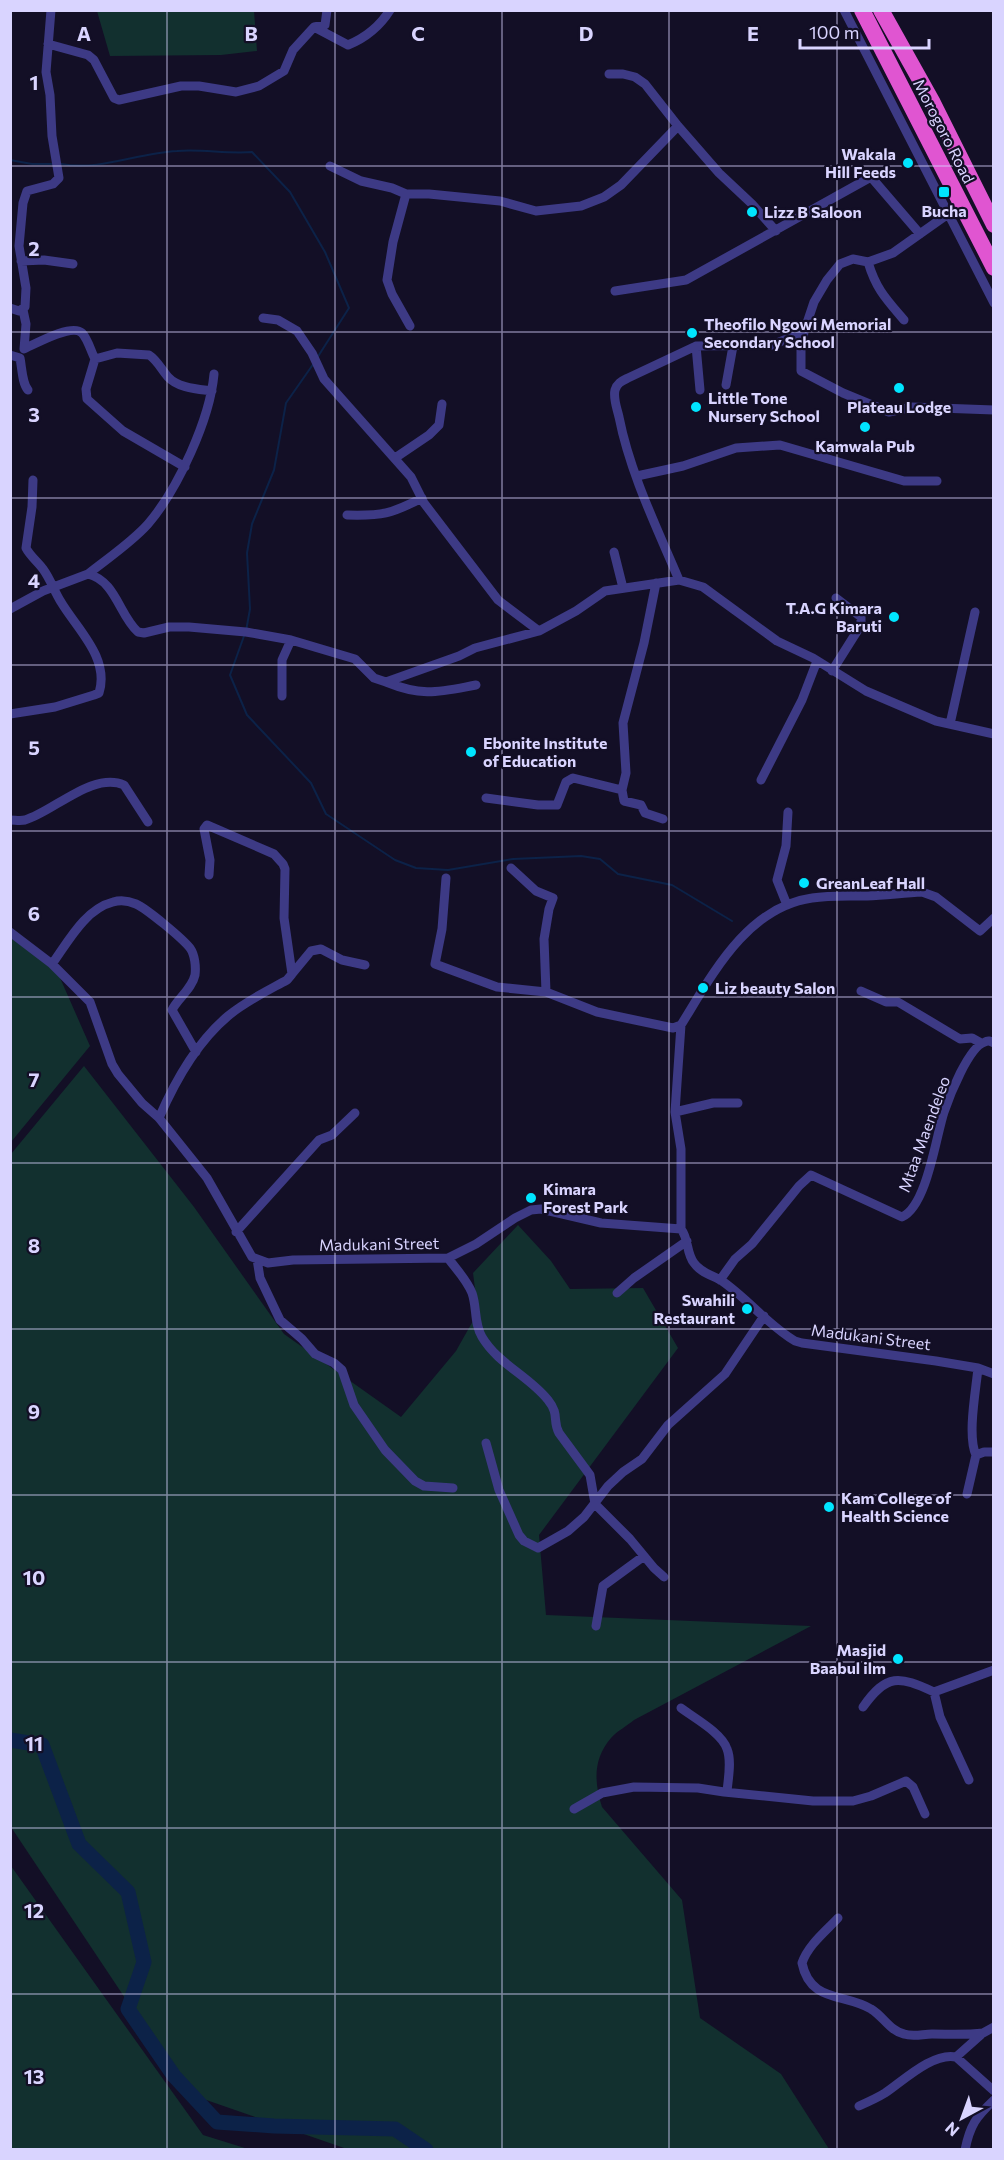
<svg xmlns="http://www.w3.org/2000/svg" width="1004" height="2160" font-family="Commissioner,sans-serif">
<rect width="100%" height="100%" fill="#130f26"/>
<path fill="#12302f" d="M97,11H254L257,51L221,55L110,56Z
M11,938L57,971L90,1046L11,1142Z
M84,1066L194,1207L284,1334L401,1417L456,1351L478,1312L473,1273L518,1225L551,1261L570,1289L643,1288L678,1348L539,1535L546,1615L811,1626L634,1720C627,1726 617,1731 611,1738C593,1759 594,1782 602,1807L682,1900L700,2018L781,2074L829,2149H347L189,2094L11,1827V1154Z
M11,1866L203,2135L248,2149H11Z"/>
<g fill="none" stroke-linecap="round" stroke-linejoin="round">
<path stroke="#0c2248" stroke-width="2" d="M10,160L32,164H52
M61,164C101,171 137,153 177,151C202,149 227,154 252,152L290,192L325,252L349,308L317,358
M246,631L250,609L247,553L252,524L274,470L286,403L314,363
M244,636L230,675L247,715L311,783L326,814L395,860L416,868L448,870L513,859L581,856L600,859L618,874L672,885L732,921"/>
<path stroke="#0c2248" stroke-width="15" d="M10,1740L42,1745L79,1844L128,1892L144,1962L128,2009L174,2076L217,2122L274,2126L395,2129L426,2150"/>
<path stroke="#3d3a85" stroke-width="9" d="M844,10L994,303
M314,27L325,25L327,10
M48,44L88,55L94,60L114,98L119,100L181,86H199L236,92L259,86L284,71L293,50L314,27L348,45C365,38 380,26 390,10
M609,74H623L635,77L645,84L678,126L719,173L752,204L776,231
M330,166L361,181L392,188L406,194L393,242L387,280L392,294L410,326
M406,194H429L500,201L536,211L581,206L604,197L621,185L678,126
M21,261L44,260L73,264
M868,262C876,289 886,299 904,320
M615,291L686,280L871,177L920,234
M10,308L19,311L25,307L26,288L19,246L23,203L27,191L53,184L59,178L52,136L50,95L46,72L51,10
M23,310L26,324L24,349C35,344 72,323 82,333C88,339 91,352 95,359
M263,318L278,320L297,331L312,353L324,379L411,477L424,503L498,600L539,631
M804,332L801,347V371L843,393L889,412L912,407L994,410
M10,355L20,358C22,368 22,383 28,390
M726,385L733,346
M700,390L696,346L772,345L804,332L814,302L827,280L840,264L853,259L868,262L893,253L948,214
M395,458L429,435L439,425L442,404
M185,467L123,431L87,399L86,389L95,359L117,353L149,355C157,360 161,369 168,377C178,388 197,389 212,391
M637,476L683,466L736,448L780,445L904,481H937
M347,515C382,516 391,514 422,498
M614,552L623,588
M88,574C108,558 131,543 148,524C178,489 210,419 214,374
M679,580C657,528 630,473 619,417C617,408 613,399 615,390C617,383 622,381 628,378L696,346
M656,583L644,643L623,723L626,773L622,790L624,801L641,805L645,813L663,819
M10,609L43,591L88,574C116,581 119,615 138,632L144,633L169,627H189L246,632L291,640L355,659L374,678L386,682L459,656L475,648L539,631L576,611L605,591L679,580L703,587L777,641L813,658L866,691L936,721L994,734
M832,671L861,625V617L836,598
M386,682C423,697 438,692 476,685
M282,696V660L291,640
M10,714L55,707L94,695L99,693C110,658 77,629 61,602C54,591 51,580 43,569C38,562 30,556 26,548L32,507L33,480
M950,724L975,612
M761,780L802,700L817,661
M486,798L538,805H557L566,782L573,778L622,790
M10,820C15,820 20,821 25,820C53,812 93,771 124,785L148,822
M511,868L536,891L553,898L549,909L544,939L546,992
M446,878L442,929L435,964L497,987L546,992L597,1012L673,1028L681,1025C712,975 747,907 812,898C830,895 849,896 867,896C886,895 904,893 922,892L936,897L980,931L994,918
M787,905L777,880L786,846L788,812
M10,932L52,964L90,1002L112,1064L118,1074L142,1103L159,1118L207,1178L252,1257L268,1263L293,1260L448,1258L476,1244L515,1218L531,1210L541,1209L601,1223L681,1229C689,1239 686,1253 694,1263C701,1273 712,1275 722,1281C748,1299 768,1325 795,1341L802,1343L936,1361L978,1368L994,1374
M52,964C68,942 85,909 113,902C120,900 129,901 136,904C147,909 182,938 190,948C195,955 196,967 195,975C192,989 178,998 172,1010L196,1052
M292,974L311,951L321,949L342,960L365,965
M861,991L886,1002H898L960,1039L972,1038L981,1043
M675,1112L713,1103H738
M159,1118C175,1081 197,1042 228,1016C246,1001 267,991 287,980L292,974L284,918L285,869L283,864L274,854L207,825L204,829L210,860L209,875
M681,1229V1149L675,1112L681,1025
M236,1232L319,1140L332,1135L355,1113
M448,1258C456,1269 467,1280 472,1293C477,1307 474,1324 482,1337C498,1364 529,1376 548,1400C560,1415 552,1420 559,1433L590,1475L595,1504L630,1539L654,1568L664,1577
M257,1259L260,1278L280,1320L302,1339L315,1354L334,1363L342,1370L354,1405L385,1450L415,1481L424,1486L453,1488
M720,1280L735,1259L752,1244L799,1186L811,1175L902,1217C927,1206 936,1136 944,1112C949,1097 969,1046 985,1042C988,1040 990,1041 994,1043
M617,1293L634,1278L687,1241
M486,1443L499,1490L519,1535L524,1541L538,1548L568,1531L584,1517L608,1486L623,1472L642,1459L668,1425L725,1374L764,1316
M976,1455C967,1436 976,1390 978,1368
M967,1494L976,1455L984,1452H994
M596,1626L603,1586L644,1556
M934,1692L940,1717L969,1780
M863,1707C887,1673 899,1676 934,1692L994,1670
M681,1708C694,1718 722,1733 727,1749C732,1761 728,1779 727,1792
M574,1809L602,1793L634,1787L698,1788L724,1792L813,1801H853L871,1796L906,1781L913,1787L925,1814
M838,1918C826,1931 808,1945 802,1963C810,2003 845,1993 871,2009C883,2016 890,2031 904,2034C913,2037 923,2034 932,2034C950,2034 966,2035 983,2033
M956,2057L983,2033L994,2027
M859,2106C868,2102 877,2098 885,2093C903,2081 933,2052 956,2057L994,2091
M965,2150C970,2125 976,2117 994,2100"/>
<path stroke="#e055d1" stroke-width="16" d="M862,10L994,268
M881,10L933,103L994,225"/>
</g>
<path fill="none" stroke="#d9d4ff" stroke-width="1.5" stroke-opacity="0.55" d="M167,10V2150M335,10V2150M502,10V2150M669,10V2150M837,10V2150M10,166H994M10,332H994M10,498H994M10,665H994M10,831H994M10,997H994M10,1163H994M10,1329H994M10,1495H994M10,1662H994M10,1828H994M10,1994H994"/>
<g fill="#00e5ff" stroke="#130f26" stroke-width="2">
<circle cx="908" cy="163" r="6"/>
<rect x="938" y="186" width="12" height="12" rx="3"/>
<circle cx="752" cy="212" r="6"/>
<circle cx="692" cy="333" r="6"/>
<circle cx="899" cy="388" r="6"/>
<circle cx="696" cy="407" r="6"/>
<circle cx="865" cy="427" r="6"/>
<circle cx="894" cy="617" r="6"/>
<circle cx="471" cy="752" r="6"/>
<circle cx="804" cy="883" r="6"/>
<circle cx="703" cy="988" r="6"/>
<circle cx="531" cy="1198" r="6"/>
<circle cx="747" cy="1309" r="6"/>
<circle cx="829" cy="1507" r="6"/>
<circle cx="898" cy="1659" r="6"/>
</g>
<g text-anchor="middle" stroke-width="4.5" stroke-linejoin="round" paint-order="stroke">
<g font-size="16" fill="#d9d4ff" stroke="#130f26">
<text transform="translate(944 131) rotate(63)" y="6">Morogoro Road</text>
<text transform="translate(924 1134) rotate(-70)" y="6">Mtaa Maendeleo</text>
<text transform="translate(379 1244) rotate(-1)" y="6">Madukani Street</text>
<text transform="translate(871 1337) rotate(7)" y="6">Madukani Street</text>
</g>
<g font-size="16" font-weight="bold" fill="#d9d4ff" stroke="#130f26" text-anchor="start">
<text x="896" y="160" text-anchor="end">Wakala<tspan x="896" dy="18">Hill Feeds</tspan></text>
<text x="944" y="217" text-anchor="middle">Bucha</text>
<text x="764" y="218">Lizz B Saloon</text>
<text x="704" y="330">Theofilo Ngowi Memorial<tspan x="704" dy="18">Secondary School</tspan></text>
<text x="708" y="404">Little Tone<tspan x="708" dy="18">Nursery School</tspan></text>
<text x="899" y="413" text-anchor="middle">Plateau Lodge</text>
<text x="865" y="452" text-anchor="middle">Kamwala Pub</text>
<text x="882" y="614" text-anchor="end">T.A.G Kimara<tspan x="882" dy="18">Baruti</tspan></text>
<text x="483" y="749">Ebonite Institute<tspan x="483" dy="18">of Education</tspan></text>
<text x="816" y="889">GreanLeaf Hall</text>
<text x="715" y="994">Liz beauty Salon</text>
<text x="543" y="1195">Kimara<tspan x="543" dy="18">Forest Park</tspan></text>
<text x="735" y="1306" text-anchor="end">Swahili<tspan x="735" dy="18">Restaurant</tspan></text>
<text x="841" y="1504">Kam College of<tspan x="841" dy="18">Health Science</tspan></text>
<text x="886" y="1656" text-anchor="end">Masjid<tspan x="886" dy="18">Baabul ilm</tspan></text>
</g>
</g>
<g font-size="20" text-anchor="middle" font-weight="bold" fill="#d9d4ff" stroke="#130f26" stroke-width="4.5" stroke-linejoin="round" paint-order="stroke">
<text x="84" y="41">A</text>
<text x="251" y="41">B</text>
<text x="418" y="41">C</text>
<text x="586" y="41">D</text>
<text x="753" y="41">E</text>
<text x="34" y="90">1</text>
<text x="34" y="256">2</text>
<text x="34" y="422">3</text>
<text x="34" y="588">4</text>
<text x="34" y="755">5</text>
<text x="34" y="921">6</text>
<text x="34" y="1087">7</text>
<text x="34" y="1253">8</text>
<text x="34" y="1419">9</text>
<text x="34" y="1585">10</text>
<text x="34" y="1751">11</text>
<text x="34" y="1918">12</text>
<text x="34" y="2084">13</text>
</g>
<rect width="1004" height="2160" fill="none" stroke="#d9d4ff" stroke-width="24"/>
<g transform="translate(962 2118) rotate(221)" stroke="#130f26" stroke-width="4.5" paint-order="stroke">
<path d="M0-4.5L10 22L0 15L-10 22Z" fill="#d9d4ff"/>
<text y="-9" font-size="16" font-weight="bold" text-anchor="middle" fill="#d9d4ff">N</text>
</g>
<path d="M800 39v9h129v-9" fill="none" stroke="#d9d4ff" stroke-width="3"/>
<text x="809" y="39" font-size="18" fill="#d9d4ff" stroke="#130f26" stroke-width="4.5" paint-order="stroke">100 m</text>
</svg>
